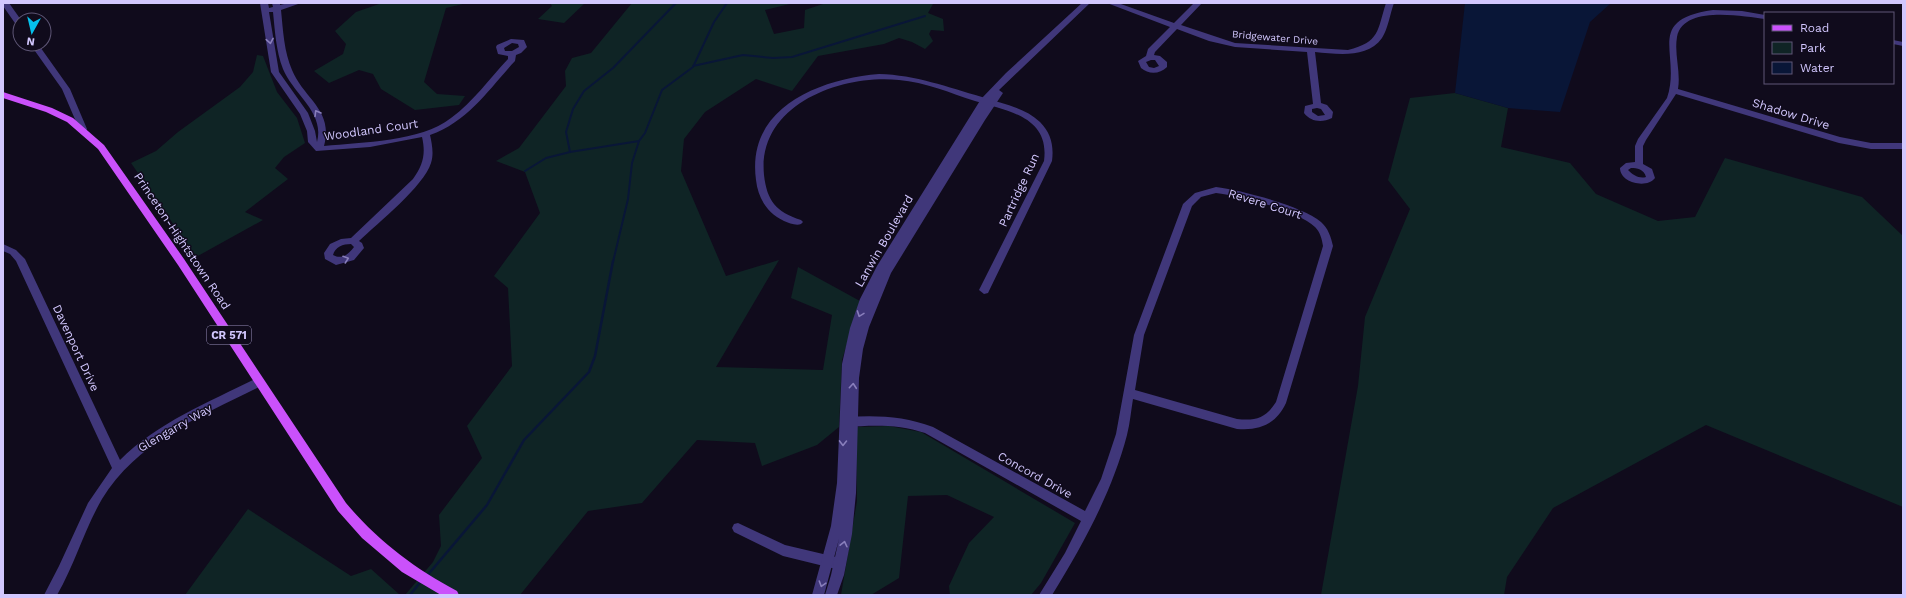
<svg xmlns="http://www.w3.org/2000/svg" width="1906" height="598" font-family="'Work Sans',sans-serif">
<rect width="100%" height="100%" fill="#100b1c"/>
<path fill="#0f2425" d="M382,3H467L446,8L424,82L437,94L465,96L459,105L415,110L381,89L373,74L359,70L329,83L314,71L343,54L346,44L335,31L356,12Z
M550,3H585L564,23L538,19L552,6Z
M632,3H794L765,10L774,34L804,28L805,10L826,3H942L933,4L928,13L943,19L944,31L931,30L929,34L933,41L925,49L912,42L899,38L884,44L818,56L792,91L756,79L705,112L684,139L681,171L726,276L779,260L716,367L823,370L832,315L791,298L798,267L860,301L842,360L839,427L817,445L762,466L755,443L697,440L642,503L588,511L520,595H405L433,562L441,546L439,515L482,458L467,426L512,366L508,288L494,276L540,213L525,172L496,161L519,148L566,86L565,71L572,58L591,53Z
M257,55L263,56L277,92L297,118L305,143L284,157L275,168L288,179L245,212L263,220L196,257L131,163L156,151L178,132L240,87L253,72Z
M1455,93L1508,108L1501,147L1570,163L1596,194L1658,221L1695,217L1725,158L1862,197L1903,236V507L1706,425L1553,508L1507,577L1504,595H1321L1358,386L1365,317L1410,209L1388,180L1410,98Z
M889,426L921,432L1075,523L1041,583L1031,595H950L949,586L969,543L994,517L947,495L908,496L899,578L871,595H841L857,501L856,427Z
M248,509L351,576L371,569L400,595H185Z"/>
<path fill="#091637" d="M1465,3H1611L1590,22L1560,112L1508,108L1455,93Z"/>
<g fill="none" stroke-linecap="round" stroke-linejoin="round">
<path stroke="#091637" stroke-width="2" d="M693,66L743,55L773,58L792,57L925,16
M570,152L566,132L573,109L584,91L613,68L676,3
M525,171L546,158L570,152L639,141
M613,262L628,199L632,163L639,141L645,133L662,90L693,67L714,22L727,3"/>
<path stroke="#091637" stroke-width="2.5" d="M426,577L487,505L524,440L589,372L595,356L613,261
M410,595L422,580"/>
<path fill="#40377a" fill-rule="evenodd" d="M3,3H9L21,20L20,26H17L3,6Z
M260,3H268L269,8L273,7L272,3H280V5L288,3H301L281,10C283,30 284,52 292,70C304,99 334,110 324,146C363,142 420,142 451,118C473,102 490,78 508,59V56L498,54L496,47L497,45L511,39L524,40L527,47L521,53L516,55L515,61C488,90 469,121 430,135C432,144 434,154 431,163C424,186 378,223 359,241L362,243L364,248L354,260L336,265L325,259L324,253L330,244L341,239L351,238L413,179C423,165 426,154 422,137L370,147L316,151L308,142L307,131L300,114L271,72ZM269,12H273C275,31 276,51 283,69C293,94 325,112 317,142L315,131L308,113L279,72ZM512,43L518,44L519,47L512,51H505L504,48ZM351,244L354,247C349,254 342,260 333,255C335,247 343,244 351,244Z
M1107,3H1118L1174,23L1194,3H1202L1181,25L1235,43L1348,50C1380,42 1377,31 1386,3H1394C1390,14 1388,29 1382,38C1367,59 1337,54 1315,52L1321,103L1327,105L1333,112L1332,118C1322,123 1311,122 1304,113L1305,106L1313,104L1307,52L1235,47L1209,41L1177,29L1155,52L1154,55L1160,56L1167,62V67C1160,74 1149,75 1141,68L1138,61L1146,56L1148,49L1170,27ZM1151,60H1155L1159,66L1154,68L1149,67L1146,62ZM1317,108L1321,109L1325,115L1318,116L1312,112V109Z
M1713,10L1742,11L1765,15V19C1742,16 1683,5 1677,37C1674,54 1681,72 1678,89L1840,137L1871,143H1903V149H1871L1839,143L1676,94L1646,140L1643,146V164L1652,169L1655,178C1647,189 1620,183 1620,168L1626,163L1635,162V146L1638,139L1667,98C1682,54 1643,20 1713,10ZM1631,168C1637,168 1644,169 1646,177C1639,179 1633,175 1628,170Z
M1893,40L1903,42V46L1893,44Z
M30,44H38L70,89L87,129L86,131H80L62,89Z
M879,74C916,75 947,87 982,97C1002,104 1024,107 1040,122C1051,133 1054,146 1052,161L988,293L984,294L979,290L1044,161C1050,116 1007,111 975,101C950,93 925,82 899,80C842,74 757,104 764,175C767,201 776,212 801,220L803,222L801,224C796,226 789,223 784,221C767,213 758,198 756,180C746,107 820,79 879,74Z
M1216,187C1240,190 1303,206 1321,222C1328,228 1331,237 1333,246L1286,403C1276,424 1260,431 1237,429L1133,399C1131,411 1130,423 1127,435C1112,492 1083,545 1052,595H1039L1065,553L1081,521L925,433C899,424 873,425 846,427L842,425L840,422L842,419L846,417C877,415 904,416 933,427L1085,511L1101,479L1116,434L1134,335L1183,204L1195,193ZM1216,193C1240,196 1297,210 1315,227C1320,232 1322,239 1323,246L1276,402C1266,418 1256,421 1237,419L1135,390L1144,335L1192,206L1201,197Z
M3,244L16,250L25,259L120,460C157,423 209,402 255,379L259,378L263,379L264,382L263,385C205,414 137,441 102,499C84,530 75,564 57,595H44L59,566L88,503L112,468L16,261L10,254L3,251Z
M738,523L785,545L840,558L844,560L846,564L844,568L840,570L783,556L734,532L732,528L734,524Z"/>
<path fill="#40377a" fill-rule="evenodd" d="M1082,3H1090L999,90L1003,93L985,120L891,273L869,327L863,349L859,378L856,493L852,534L844,575L837,595H825L831,575L839,539L824,595H812L831,526L837,483L842,364L850,328L860,299L877,266L981,99L1006,73Z"/>
<path fill="#ca51fb" fill-rule="evenodd" d="M3,92L52,108L73,118L104,145L184,259L346,503C378,541 414,568 457,591L459,595H441L402,572L362,538L338,511L178,265L98,149L67,122L46,112L3,98Z"/>
</g>
<defs><path id="oneway-chevron" d="M-2-3.5L2.5 0L-2 3.5" fill="none" stroke-width="1.6" stroke-linecap="round" stroke-linejoin="round"/></defs>
<g stroke="#897fbc">
<use href="#oneway-chevron" transform="translate(270 41) rotate(80)"/>
<use href="#oneway-chevron" transform="translate(317 113) rotate(-121)"/>
<use href="#oneway-chevron" transform="translate(346 259) rotate(-19)"/>
<use href="#oneway-chevron" transform="translate(860 314) rotate(110)"/>
<use href="#oneway-chevron" transform="translate(853 386) rotate(-85)"/>
<use href="#oneway-chevron" transform="translate(843 443) rotate(91)"/>
<use href="#oneway-chevron" transform="translate(844 544) rotate(-77)"/>
<use href="#oneway-chevron" transform="translate(822 584) rotate(107)"/>
</g>
<g text-anchor="middle" stroke-width="3" stroke-linejoin="round" paint-order="stroke">
<g font-size="10" fill="#d2c7fe" stroke="#100b1c">
<text transform="translate(1275 37) rotate(5)" y="4">Bridgewater Drive</text>
</g>
<rect fill="#100b1c" stroke="#988fba" stroke-width="1" x="207" y="326" width="44" height="18" rx="3"/>
<g font-size="11" font-weight="bold" fill="#d2c7fe">
<text x="229" y="339">CR 571</text>
</g>
<g font-size="12" fill="#d2c7fe" stroke="#100b1c">
<text transform="translate(1791 114) rotate(17)" y="4">Shadow Drive</text>
<text transform="translate(371 130) rotate(-8)" y="4">Woodland Court</text>
<text transform="translate(1019 190) rotate(-65)" y="4">Partridge Run</text>
<text transform="translate(1265 204) rotate(17)" y="4">Revere Court</text>
<text transform="translate(182 241) rotate(56)" y="4">Princeton-Hightstown Road</text>
<text transform="translate(884 241) rotate(-60)" y="4">Lanwin Boulevard</text>
<text transform="translate(76 348) rotate(65)" y="4">Davenport Drive</text>
<text transform="translate(175 428) rotate(-30)" y="4">Glengarry Way</text>
<text transform="translate(1035 475) rotate(29)" y="4">Concord Drive</text>
</g>
</g>
<rect width="1906" height="598" fill="none" stroke="#d2c7fe" stroke-width="8"/>
<rect x="1764" y="12" width="130" height="72" fill="#100b1c" stroke="#5e5676"/>
<rect x="1772" y="25" width="20" height="6" fill="#ca51fb" stroke="#5e5676"/>
<text x="1800" y="32" font-size="12" fill="#d2c7fe">Road</text>
<rect x="1772" y="42" width="20" height="12" fill="#0f2425" stroke="#5e5676"/>
<text x="1800" y="52" font-size="12" fill="#d2c7fe">Park</text>
<rect x="1772" y="62" width="20" height="12" fill="#091637" stroke="#5e5676"/>
<text x="1800" y="72" font-size="12" fill="#d2c7fe">Water</text>
<g transform="translate(32 32) rotate(188)"><circle r="19" fill="#100b1c" stroke="#5e5676"/>
<path d="M0-3L7 15L0 10L-7 15Z" fill="#05c1ec"/>
<text y="-6" font-size="11" font-weight="bold" text-anchor="middle" fill="#d2c7fe">N</text>
</g>
</svg>
